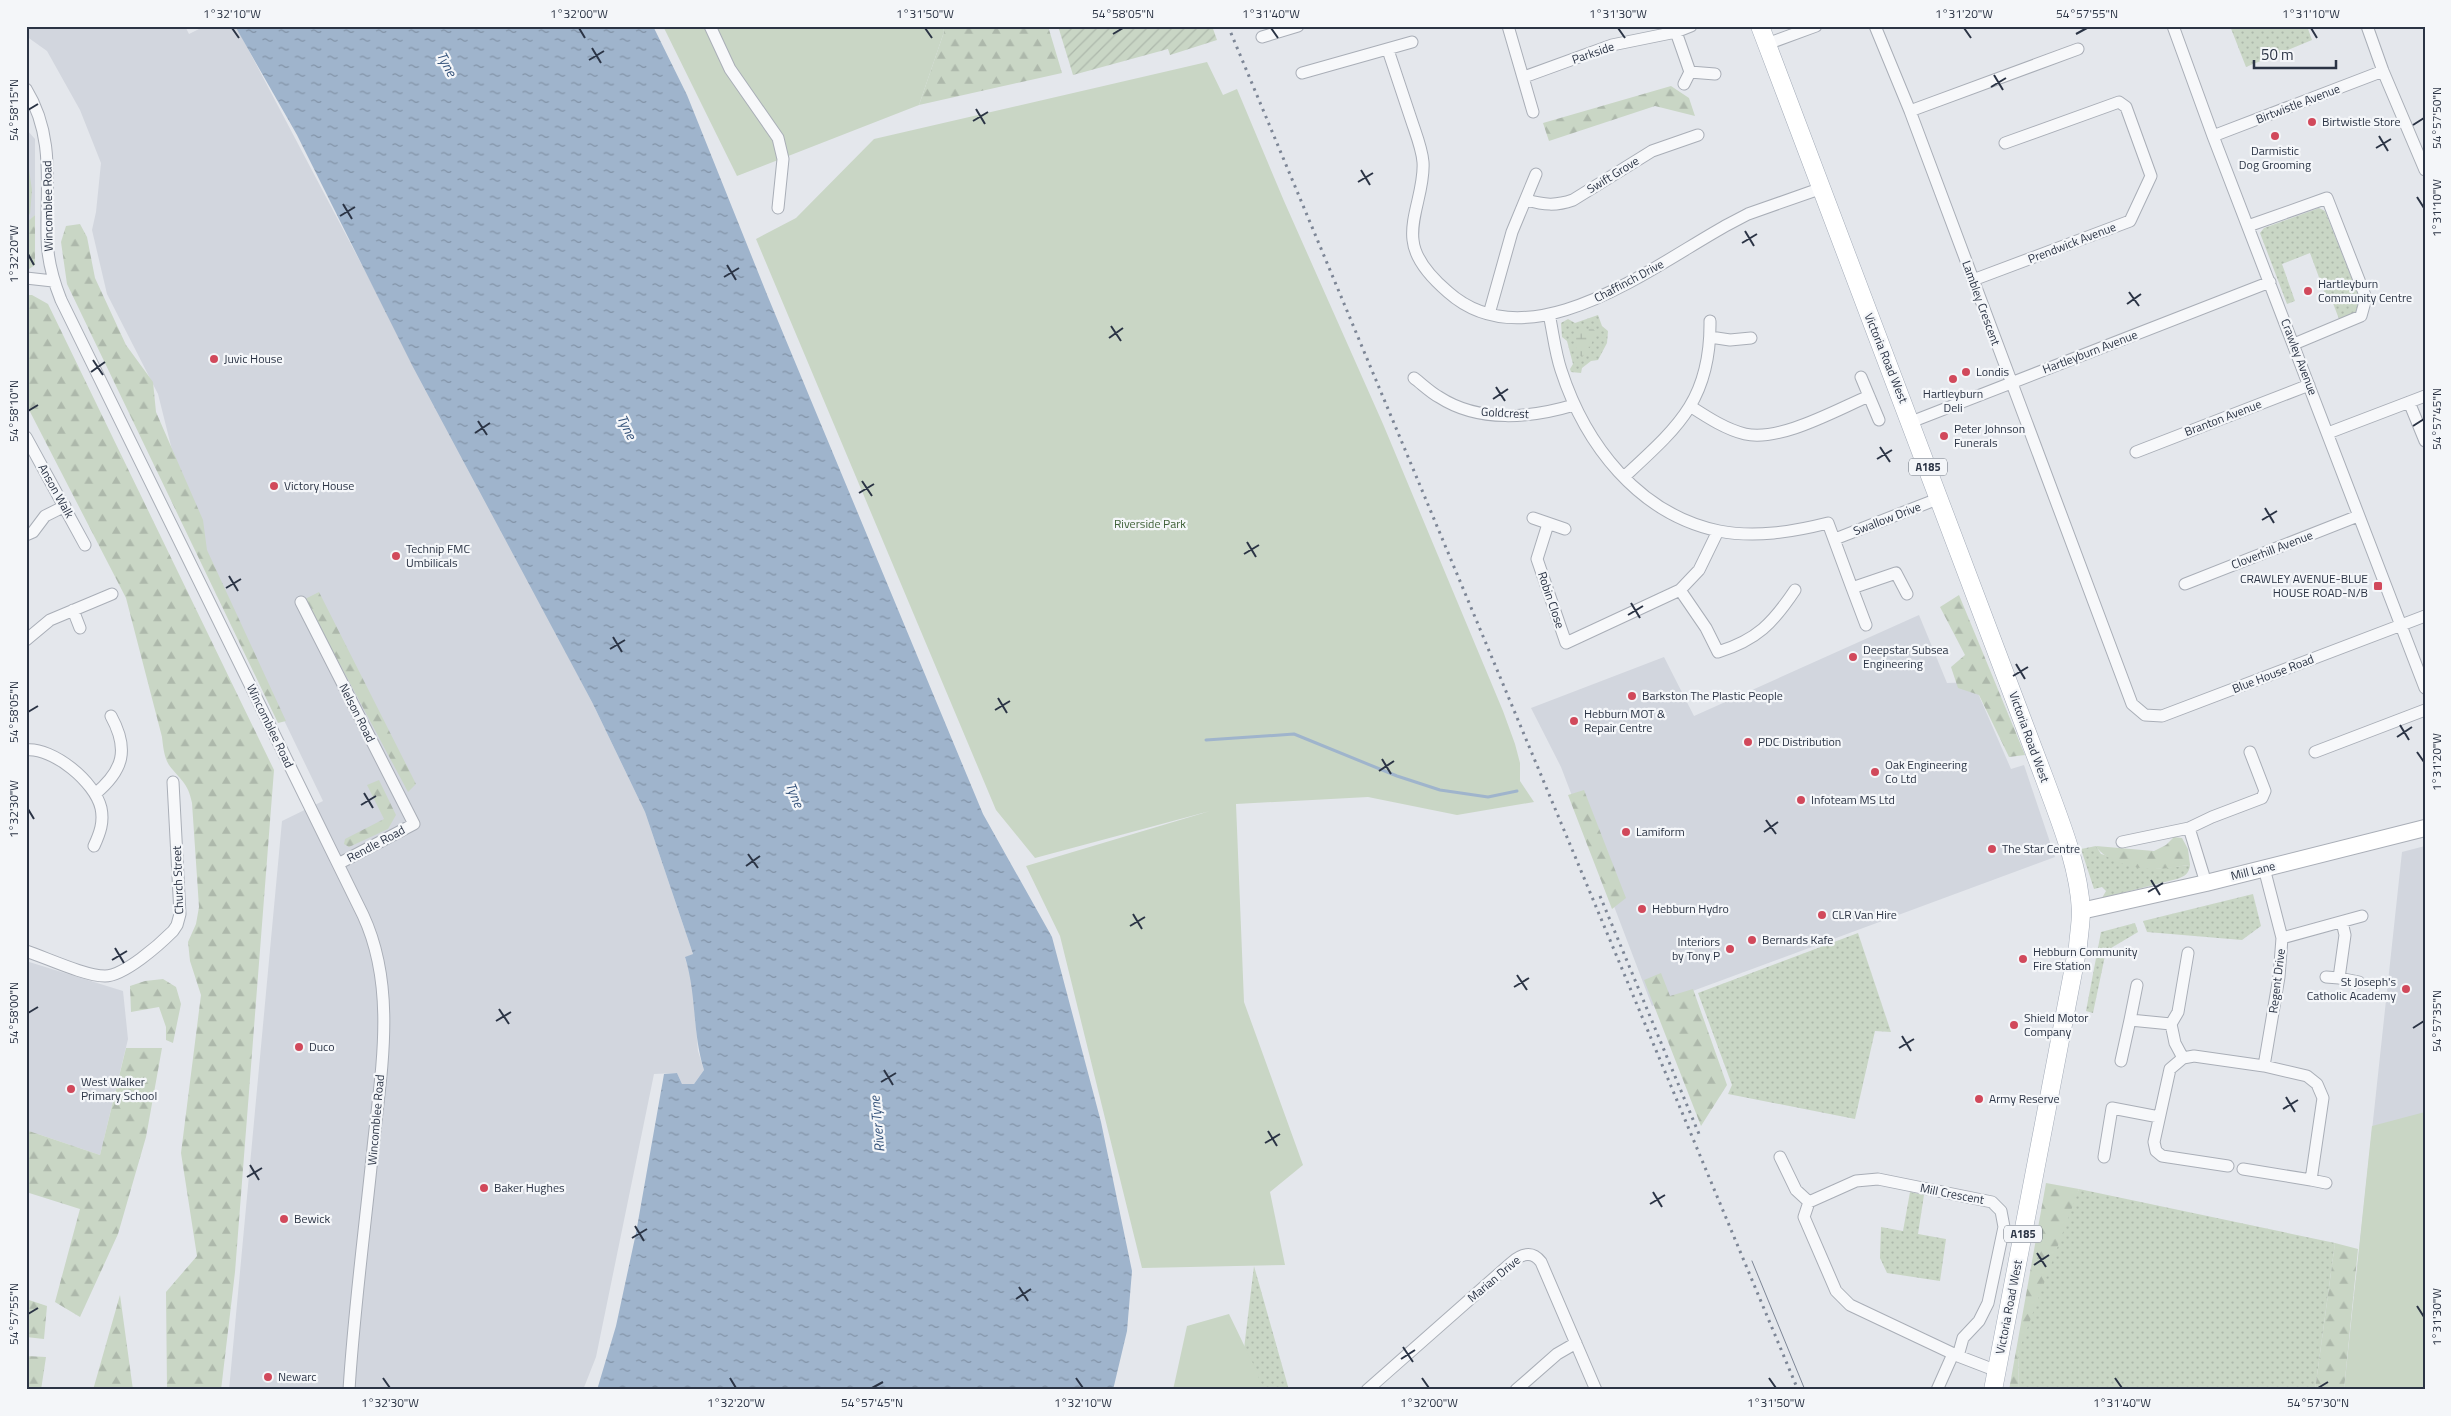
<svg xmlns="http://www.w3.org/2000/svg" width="2451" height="1416" font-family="'Titillium Web',sans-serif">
<defs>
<pattern id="grass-dots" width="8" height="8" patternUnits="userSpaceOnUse" patternTransform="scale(1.25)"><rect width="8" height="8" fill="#c9d6c5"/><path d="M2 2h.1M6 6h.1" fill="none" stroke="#adb8ab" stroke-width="1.8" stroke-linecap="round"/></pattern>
<pattern id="forest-firs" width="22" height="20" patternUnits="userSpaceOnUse" patternTransform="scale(1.25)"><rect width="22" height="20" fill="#c9d6c5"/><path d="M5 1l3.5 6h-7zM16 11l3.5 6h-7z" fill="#adb8ab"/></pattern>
<pattern id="wetland-marsh" width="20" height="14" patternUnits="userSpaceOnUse" patternTransform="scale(1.25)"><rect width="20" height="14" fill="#c9d6c5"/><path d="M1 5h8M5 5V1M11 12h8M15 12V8" fill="none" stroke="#adb8ab"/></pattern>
<pattern id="garden-furrows" width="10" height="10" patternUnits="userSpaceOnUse" patternTransform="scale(1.25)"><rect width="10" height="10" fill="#c9d6c5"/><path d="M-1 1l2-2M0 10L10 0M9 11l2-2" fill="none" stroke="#adb8ab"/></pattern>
<pattern id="water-ripples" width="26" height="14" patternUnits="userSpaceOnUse" patternTransform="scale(1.25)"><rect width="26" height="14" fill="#9fb4cc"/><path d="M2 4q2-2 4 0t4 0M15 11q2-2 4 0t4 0" fill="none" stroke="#8293a7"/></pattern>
</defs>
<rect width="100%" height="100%" fill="#e4e7ec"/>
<path fill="#d2d6de" d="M26,26H185L189,34L205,26H236L593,704L645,812L693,954L685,958L692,980L698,1051L704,1070L694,1084H682L677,1073L654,1074L596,1357L583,1390H229L282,821L323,801L214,575L184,498L158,394L107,294L92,230L96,212L101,163L80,110L47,51L26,36Z
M26,129L35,139V215L26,224Z
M1919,615L1947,683L1973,682L2011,769L2024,765L2055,857L1652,1006L1561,767L1531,708L1664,657L1694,716Z
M2425,846V1390H2344L2402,852Z
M26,961L123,991L128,1039L100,1155L26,1130Z"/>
<path fill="url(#grass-dots)" d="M2230,26H2307L2312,40L2246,67Z
M26,149L32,190L30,215L26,208Z
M2319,208L2325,211L2360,299L2357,312L2339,319L2331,298L2327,299L2310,253L2282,264L2295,301L2287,304L2260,233L2264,228Z
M1598,315L1602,326L1608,331L1607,343L1598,360L1591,361L1582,368L1581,373L1571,372L1570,369L1573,364L1567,341L1562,337L1561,323L1568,319L1575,323Z
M2096,846L2101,854L2155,869L2190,865C2189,874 2185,876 2177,879L2102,898L2106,891L2102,887L2094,889L2081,849Z
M2253,894L2261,926L2242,940L2147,932L2143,921Z
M2135,923L2138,932L2106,951L2093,1013L2086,1011L2101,932Z
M1858,933L1891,1032L1875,1031L1855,1119L1728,1094L1732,1085L1698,993Z
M2079,1189L2335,1243L2315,1390H2019L2018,1353L2040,1267Z
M1910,1192L1924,1195L1918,1234L1946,1239L1940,1281L1887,1273L1880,1258L1881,1227L1903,1231Z
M1254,1266L1289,1390H1239Z"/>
<path fill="url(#forest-firs)" d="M943,26H1048L1062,73L919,105L944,32Z
M1671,86L1689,98L1695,116L1655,106L1549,141L1543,123Z
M35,215V265L26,271V223Z
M80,224L87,237L95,278L126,345L153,382L156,412L203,520L207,550L286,721L278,723L67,284L61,242L66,226Z
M26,295H32L48,304L274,770L235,1272L221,1390H167L166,1292L197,1256L181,1153L201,995L190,961L188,942L196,924L199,907L192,803C188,782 180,780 169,765C164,757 163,746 162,737L126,598L26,404Z
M319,592L416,784L408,792L305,599Z
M1959,595L2025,755L2009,757L1979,695L1958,688L1951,667L1965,655L1940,607Z
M379,780L396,815L388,829L349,847L344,844L345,839L384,819L367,785Z
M1584,790L1626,898L1612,909L1568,795Z
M2174,837L2182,838L2188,849L2190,865C2179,866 2167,869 2155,869C2137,869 2105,862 2096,846L2154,851L2166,845Z
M1661,973L1670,996L1693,989L1727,1085L1701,1126L1644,980Z
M163,979L176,987L181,1004L173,1043L166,1040V1027L159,1007L131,1012L130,986L145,981Z
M126,1048H162L146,1137L118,1234L80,1317L55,1302L80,1209L26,1192V1130L100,1155Z
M2046,1183L2079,1189L2018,1353L2019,1390H2009Z
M2335,1243L2358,1249L2344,1390H2315Z
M120,1295L133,1390H93Z
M26,1299L47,1306L44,1339L26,1337Z
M26,1356L46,1357L41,1390H26Z"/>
<path fill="url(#wetland-marsh)" d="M1592,328L1596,332L1589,350L1582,357L1577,353L1575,340L1578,332Z"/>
<path fill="#c9d6c5" d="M663,26H943L944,32L919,105L737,176Z
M1207,62L1223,95L1237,89L1284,201L1383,424L1503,711L1515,744L1520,763V781L1534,802L1457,815L1368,797L1236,804L1244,1002L1303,1165L1270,1192L1285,1265L1142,1268L1060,936L1026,866L1210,811L1035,858L996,810L756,239L796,218L874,139Z
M2425,1112V1390H2344L2372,1126Z
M1229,1314L1258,1374L1261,1390H1173L1187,1326Z"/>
<path fill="url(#garden-furrows)" d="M1058,26H1212L1217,40L1170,55L1168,49L1073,75Z"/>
<path fill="url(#water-ripples)" d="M235,26H653L687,95L768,297L983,814L1052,937L1101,1122L1132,1271L1127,1331L1113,1390H597L616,1326L636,1233L664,1074L677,1073L682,1084H694L704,1070C692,1032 697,996 685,957L693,954L645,812L593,704L413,367L297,135Z"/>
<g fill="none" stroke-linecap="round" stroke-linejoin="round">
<path stroke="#9fb4cc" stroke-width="3" d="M1206,740L1294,734L1397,776L1440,790L1488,797L1517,791"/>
<g stroke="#a9aeb7" stroke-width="13">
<path id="minor" d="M710,26L730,69L778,138L783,159L778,208
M1508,26L1533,112
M1875,26L1910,111L2132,704L2145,715L2162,716L2425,616
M2173,26L2213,136L2425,688
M2367,26L2383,71L2425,170
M1676,32L1690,72
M1262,37L1298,26
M1767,44L1816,26
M1388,50C1396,74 1404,98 1412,122C1416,134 1422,149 1423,162C1425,188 1410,216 1413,240C1415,261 1434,280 1448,292C1530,365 1655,264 1729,224L1748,214L1822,188
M1302,73L1412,42
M1524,77L1612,45L1676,32L1691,26
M1684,84L1690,72L1715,74
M26,89C55,136 46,186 47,236C47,259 53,280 61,300L363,915C397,988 381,1071 373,1148C365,1228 354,1309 349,1390
M1910,111L2078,49
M2213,136L2383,71
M1527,200C1544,205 1556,206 1573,200L1652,151L1698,135
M2248,226L2327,198L2366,298L2361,316L2294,344
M26,278L53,281
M1973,280L2130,221L2151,176L2126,107L2119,102L2005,143
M1489,314L1512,232L1536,174
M1549,314C1553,332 1555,352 1561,370C1585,444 1638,514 1719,531C1755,538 1792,532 1828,523L1852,588L1896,573L1907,594
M1710,337L1730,340L1751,338
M1861,377L1879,420
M1414,378C1422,384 1430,392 1439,397C1479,423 1531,418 1574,405
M2409,402L2425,441
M1690,406C1707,417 1725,429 1745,434C1780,442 1836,410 1869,396
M1911,422L2270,282
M2328,433L2425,396
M26,437L85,545
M2136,452L2309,385
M1624,477C1678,427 1711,400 1710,321
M1533,518L1565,529
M1548,524L1537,559L1566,643L1680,590L1699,570L1718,531
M26,535L33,532L45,516L65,506
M1835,539L1940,498
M2185,584L2358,516
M1852,588L1866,625
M1680,590L1706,628L1718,652C1757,640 1773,623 1795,590
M301,602L414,824L338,864
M73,610L80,628
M26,640L50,620L112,594
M26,750C53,747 95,782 101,808C104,822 100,833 94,846
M2315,752L2425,710
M95,794C124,770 129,749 111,716
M2189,828L2206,883
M2122,842L2189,828L2212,817L2262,798L2265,791L2250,752
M2264,868L2282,938L2279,977L2264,1066L2307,1076L2317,1084L2323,1098L2311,1180L2326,1183
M2342,922L2345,935L2339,978L2359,982
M2282,938L2362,916
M26,951C47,958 85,976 105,976C124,976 159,945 173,931L177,925L180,914L173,782
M2326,977L2339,978
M2137,985L2130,1020L2171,1024
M2183,1058L2175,1043L2171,1024L2178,1012L2188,953
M2121,1061L2130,1020
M1780,1157L1796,1190L1809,1202
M2104,1157L2112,1108L2159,1117
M2228,1166L2162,1156L2156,1151L2154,1142L2170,1069L2183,1058L2194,1056L2264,1066
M2243,1169L2311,1180
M1958,1356L1963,1338L1979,1321L1988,1303L2004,1227L2001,1211L1992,1202L1878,1179L1856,1181L1809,1202L1804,1217L1836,1291L1850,1305L1958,1356L1997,1371
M1367,1390L1511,1263C1521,1254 1532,1250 1541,1262L1596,1390
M1516,1390L1557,1354L1576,1343
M1937,1390L1953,1354"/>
</g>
<g stroke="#a9aeb7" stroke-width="18">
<path id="secondary" d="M2081,911L2206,883L2425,828"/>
</g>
<g stroke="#a3abb8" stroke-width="19">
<path id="primary" d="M1760,26L2045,780C2060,821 2079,866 2081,911C2081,922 2079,934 2078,946L1993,1390"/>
</g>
<use href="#minor" stroke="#f7f8fa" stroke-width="11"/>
<use href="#secondary" stroke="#fff" stroke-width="16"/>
<use href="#primary" stroke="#fff" stroke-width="18"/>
<path stroke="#7d8696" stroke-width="1" d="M1752,1261L1805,1390"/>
<path stroke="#7d8696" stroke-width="3" stroke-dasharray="2.5 5" stroke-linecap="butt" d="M1228,26L1798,1390
M1600,896L1699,1134"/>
</g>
<path fill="none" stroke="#2b3445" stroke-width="2" d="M232,28L239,38M579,28L585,38M925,28L932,38M1271,28L1278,38M1618,28L1625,38M1964,28L1971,38M2311,28L2317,38M1113,34L1123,28M2076,34L2087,28M592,48L601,63M589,60L604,51M1994,75L2003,90M1991,87L2006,78M976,109L985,124M28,110L38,104M973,121L988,112M2413,125L2424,118M2379,136L2388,151M2376,148L2391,139M1361,170L1370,185M1358,182L1373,173M2417,197L2424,208M343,204L352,219M340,216L355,207M1745,231L1754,246M1742,243L1757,234M28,254L34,265M727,265L736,280M724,277L739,268M2129,292L2139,306M2127,304L2141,294M1111,326L1121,341M1109,338L1123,328M93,360L103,375M91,372L105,362M1496,387L1505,401M1493,399L1508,389M28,411L38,405M478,421L487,435M2413,426L2424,419M475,433L490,423M1880,447L1890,462M1877,459L1892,450M862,481L872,496M859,493L874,484M2265,508L2274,523M2262,520L2277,511M1247,542L1256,557M1244,554L1259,545M229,576L238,591M226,588L241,579M1631,603L1640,618M1628,615L1643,606M613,637L622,652M610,649L625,640M2016,664L2025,679M2013,676L2028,667M998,698L1007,713M995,710L1010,701M28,712L38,706M2400,725L2409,740M2397,737L2412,727M2417,752L2424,762M1382,759L1391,774M1379,771L1394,761M364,793L373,808M361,805L376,796M28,809L34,819M1766,820L1776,834M1764,832L1778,822M748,854L758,868M746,866L760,856M2151,880L2160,895M2148,892L2163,883M1133,914L1142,929M1130,926L1145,917M115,948L124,963M112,960L127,951M1517,975L1527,990M1514,987L1529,978M499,1009L509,1024M28,1013L38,1007M496,1021L511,1012M2413,1028L2424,1021M1902,1036L1911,1051M1899,1048L1914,1039M884,1070L893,1085M881,1082L896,1073M2286,1097L2295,1112M2283,1109L2298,1100M1268,1131L1277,1146M1265,1143L1280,1134M250,1165L259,1180M247,1177L262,1168M1653,1192L1662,1207M1650,1204L1665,1195M635,1226L644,1241M632,1238L647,1229M2037,1253L2046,1267M2034,1265L2049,1255M1019,1287L1028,1301M1016,1299L1031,1289M2417,1306L2424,1317M28,1314L38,1308M1403,1347L1413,1362M1401,1359L1415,1350M383,1378L390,1388M730,1378L736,1388M1076,1378L1083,1388M1422,1378L1429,1388M1769,1378L1776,1388M2115,1378L2122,1388M872,1388L883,1382M2318,1388L2328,1382"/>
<g fill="#d1495b" stroke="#f4f6f9" stroke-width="2">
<circle cx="2312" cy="122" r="5"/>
<circle cx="2275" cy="136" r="5"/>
<circle cx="2308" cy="291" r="5"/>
<circle cx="214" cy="359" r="5"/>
<circle cx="1966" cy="372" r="5"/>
<circle cx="1953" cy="379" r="5"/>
<circle cx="1944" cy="436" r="5"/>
<circle cx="274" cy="486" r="5"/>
<circle cx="396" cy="556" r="5"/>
<rect x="2373" y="581" width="10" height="10" rx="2.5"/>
<circle cx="1853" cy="657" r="5"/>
<circle cx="1632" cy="696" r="5"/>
<circle cx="1574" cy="721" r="5"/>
<circle cx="1748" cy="742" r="5"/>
<circle cx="1875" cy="772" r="5"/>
<circle cx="1801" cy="800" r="5"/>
<circle cx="1626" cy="832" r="5"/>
<circle cx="1992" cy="849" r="5"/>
<circle cx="1642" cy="909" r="5"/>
<circle cx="1822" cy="915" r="5"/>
<circle cx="1752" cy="940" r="5"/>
<circle cx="1730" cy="949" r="5"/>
<circle cx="2023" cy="959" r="5"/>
<circle cx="2406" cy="989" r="5"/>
<circle cx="2014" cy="1025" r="5"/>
<circle cx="299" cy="1047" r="5"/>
<circle cx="71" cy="1089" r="5"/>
<circle cx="1979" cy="1099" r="5"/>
<circle cx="484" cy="1188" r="5"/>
<circle cx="284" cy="1219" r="5"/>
<circle cx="268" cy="1377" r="5"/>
</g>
<g text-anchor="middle" stroke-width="4.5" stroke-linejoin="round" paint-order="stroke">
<g fill="#f4f6f9" stroke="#676e7b" stroke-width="1">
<rect x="1909" y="458.5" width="38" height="17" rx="4"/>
<rect x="2004" y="1225.5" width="38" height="17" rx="4"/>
</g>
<g font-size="11" font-weight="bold" fill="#2b3445">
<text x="1928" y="471">A185</text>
<text x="2023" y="1238">A185</text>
</g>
<g font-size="12" fill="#2b3445" stroke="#f4f6f9">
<text transform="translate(1593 53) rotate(-19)" y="4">Parkside</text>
<text transform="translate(2298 104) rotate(-21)" y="4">Birtwistle Avenue</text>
<text transform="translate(1613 175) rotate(-32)" y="4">Swift Grove</text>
<text transform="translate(48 206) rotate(-91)" y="4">Wincomblee Road</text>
<text transform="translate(2072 243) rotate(-21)" y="4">Prendwick Avenue</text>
<text transform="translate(1629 281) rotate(-28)" y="4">Chaffinch Drive</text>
<text transform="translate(1981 303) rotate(70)" y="4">Lambley Crescent</text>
<text transform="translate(2090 352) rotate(-21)" y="4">Hartleyburn Avenue</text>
<text transform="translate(2299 357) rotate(69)" y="4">Crawley Avenue</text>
<text transform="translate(1886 358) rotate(68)" y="4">Victoria Road West</text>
<text transform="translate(1505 413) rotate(3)" y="4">Goldcrest</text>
<text transform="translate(2223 418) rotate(-21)" y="4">Branton Avenue</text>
<text transform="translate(56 491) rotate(61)" y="4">Anson Walk</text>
<text transform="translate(1887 519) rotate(-21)" y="4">Swallow Drive</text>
<text transform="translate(2272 550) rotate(-21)" y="4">Cloverhill Avenue</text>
<text transform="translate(1551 600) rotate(71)" y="4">Robin Close</text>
<text transform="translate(2273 674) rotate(-21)" y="4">Blue House Road</text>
<text transform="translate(357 713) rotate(63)" y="4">Nelson Road</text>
<text transform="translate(270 726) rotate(64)" y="4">Wincomblee Road</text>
<text transform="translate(2029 737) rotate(70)" y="4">Victoria Road West</text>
<text transform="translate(376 844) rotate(-28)" y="4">Rendle Road</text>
<text transform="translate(2253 871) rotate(-14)" y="4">Mill Lane</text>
<text transform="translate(178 880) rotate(-92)" y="4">Church Street</text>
<text transform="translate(2277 981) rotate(-83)" y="4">Regent Drive</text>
<text transform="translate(376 1120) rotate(-85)" y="4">Wincomblee Road</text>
<text transform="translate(1952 1194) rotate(11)" y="4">Mill Crescent</text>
<text transform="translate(1494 1279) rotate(-40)" y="4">Marian Drive</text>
<text transform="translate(2009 1307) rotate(-79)" y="4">Victoria Road West</text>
</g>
<g font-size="12" fill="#2b3445" stroke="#f4f6f9" text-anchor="start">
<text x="2322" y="126">Birtwistle Store</text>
<text x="2275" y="155" text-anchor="middle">Darmistic<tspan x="2275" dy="14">Dog Grooming</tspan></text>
<text x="2318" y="288">Hartleyburn<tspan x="2318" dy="14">Community Centre</tspan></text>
<text x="224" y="363">Juvic House</text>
<text x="1976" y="376">Londis</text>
<text x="1953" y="398" text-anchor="middle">Hartleyburn<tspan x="1953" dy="14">Deli</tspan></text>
<text x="1954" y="433">Peter Johnson<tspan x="1954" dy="14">Funerals</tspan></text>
<text x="284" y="490">Victory House</text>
<text x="406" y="553">Technip FMC<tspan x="406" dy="14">Umbilicals</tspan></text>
<text x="2368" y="583" text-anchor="end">CRAWLEY AVENUE-BLUE<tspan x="2368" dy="14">HOUSE ROAD-N/B</tspan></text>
<text x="1863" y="654">Deepstar Subsea<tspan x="1863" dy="14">Engineering</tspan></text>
<text x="1642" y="700">Barkston The Plastic People</text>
<text x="1584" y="718">Hebburn MOT &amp;<tspan x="1584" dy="14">Repair Centre</tspan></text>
<text x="1758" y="746">PDC Distribution</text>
<text x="1885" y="769">Oak Engineering<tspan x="1885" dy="14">Co Ltd</tspan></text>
<text x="1811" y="804">Infoteam MS Ltd</text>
<text x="1636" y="836">Lamiform</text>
<text x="2002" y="853">The Star Centre</text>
<text x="1652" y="913">Hebburn Hydro</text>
<text x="1832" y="919">CLR Van Hire</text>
<text x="1762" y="944">Bernards Kafe</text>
<text x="1720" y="946" text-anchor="end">Interiors<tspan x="1720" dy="14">by Tony P</tspan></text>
<text x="2033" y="956">Hebburn Community<tspan x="2033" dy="14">Fire Station</tspan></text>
<text x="2396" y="986" text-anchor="end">St Joseph's<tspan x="2396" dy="14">Catholic Academy</tspan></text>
<text x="2024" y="1022">Shield Motor<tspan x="2024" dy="14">Company</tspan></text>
<text x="309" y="1051">Duco</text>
<text x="81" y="1086">West Walker<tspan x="81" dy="14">Primary School</tspan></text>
<text x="1989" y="1103">Army Reserve</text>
<text x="494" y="1192">Baker Hughes</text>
<text x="294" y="1223">Bewick</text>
<text x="278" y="1381">Newarc</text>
</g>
<g font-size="12" fill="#3f6138" stroke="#f4f6f9">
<text x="1150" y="528">Riverside Park</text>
</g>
<g font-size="14" font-style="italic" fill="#34527a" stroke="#f4f6f9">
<text transform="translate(447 64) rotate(62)" y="5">Tyne</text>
<text transform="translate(627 427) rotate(64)" y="5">Tyne</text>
<text transform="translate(795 795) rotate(68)" y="5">Tyne</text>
<text transform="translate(877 1124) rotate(-95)" y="5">River Tyne</text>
</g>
</g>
<rect width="2451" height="1416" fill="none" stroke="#f4f6f9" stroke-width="55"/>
<path d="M2254 60v8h82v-8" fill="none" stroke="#2b3445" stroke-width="2.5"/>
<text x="2261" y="60" font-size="15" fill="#2b3445" stroke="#f4f6f9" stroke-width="4" paint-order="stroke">50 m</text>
<rect x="28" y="28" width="2396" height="1360" fill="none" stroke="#2b3445" stroke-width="2"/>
<g font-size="12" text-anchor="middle" fill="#2b3445">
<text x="232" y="18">1°32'10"W</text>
<text x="579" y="18">1°32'00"W</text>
<text x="925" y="18">1°31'50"W</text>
<text x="1123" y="18">54°58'05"N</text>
<text x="1271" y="18">1°31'40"W</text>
<text x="1618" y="18">1°31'30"W</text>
<text x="1964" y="18">1°31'20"W</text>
<text x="2087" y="18">54°57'55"N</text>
<text x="2311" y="18">1°31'10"W</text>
<text transform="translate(14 110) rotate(-90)" y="4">54°58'15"N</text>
<text transform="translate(2437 118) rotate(-90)" y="4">54°57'50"N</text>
<text transform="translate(2437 208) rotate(-90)" y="4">1°31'10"W</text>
<text transform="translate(14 254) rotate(-90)" y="4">1°32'20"W</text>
<text transform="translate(14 411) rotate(-90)" y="4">54°58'10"N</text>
<text transform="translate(2437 419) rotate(-90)" y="4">54°57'45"N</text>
<text transform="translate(14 712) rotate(-90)" y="4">54°58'05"N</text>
<text transform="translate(2437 762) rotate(-90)" y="4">1°31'20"W</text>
<text transform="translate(14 809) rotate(-90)" y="4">1°32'30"W</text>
<text transform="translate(14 1013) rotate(-90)" y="4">54°58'00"N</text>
<text transform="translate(2437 1021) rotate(-90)" y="4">54°57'35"N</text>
<text transform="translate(14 1314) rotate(-90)" y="4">54°57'55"N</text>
<text transform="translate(2437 1317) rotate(-90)" y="4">1°31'30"W</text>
<text x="390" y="1407">1°32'30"W</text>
<text x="736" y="1407">1°32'20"W</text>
<text x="872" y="1407">54°57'45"N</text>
<text x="1083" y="1407">1°32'10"W</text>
<text x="1429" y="1407">1°32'00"W</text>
<text x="1776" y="1407">1°31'50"W</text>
<text x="2122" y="1407">1°31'40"W</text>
<text x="2318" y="1407">54°57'30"N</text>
</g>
</svg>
